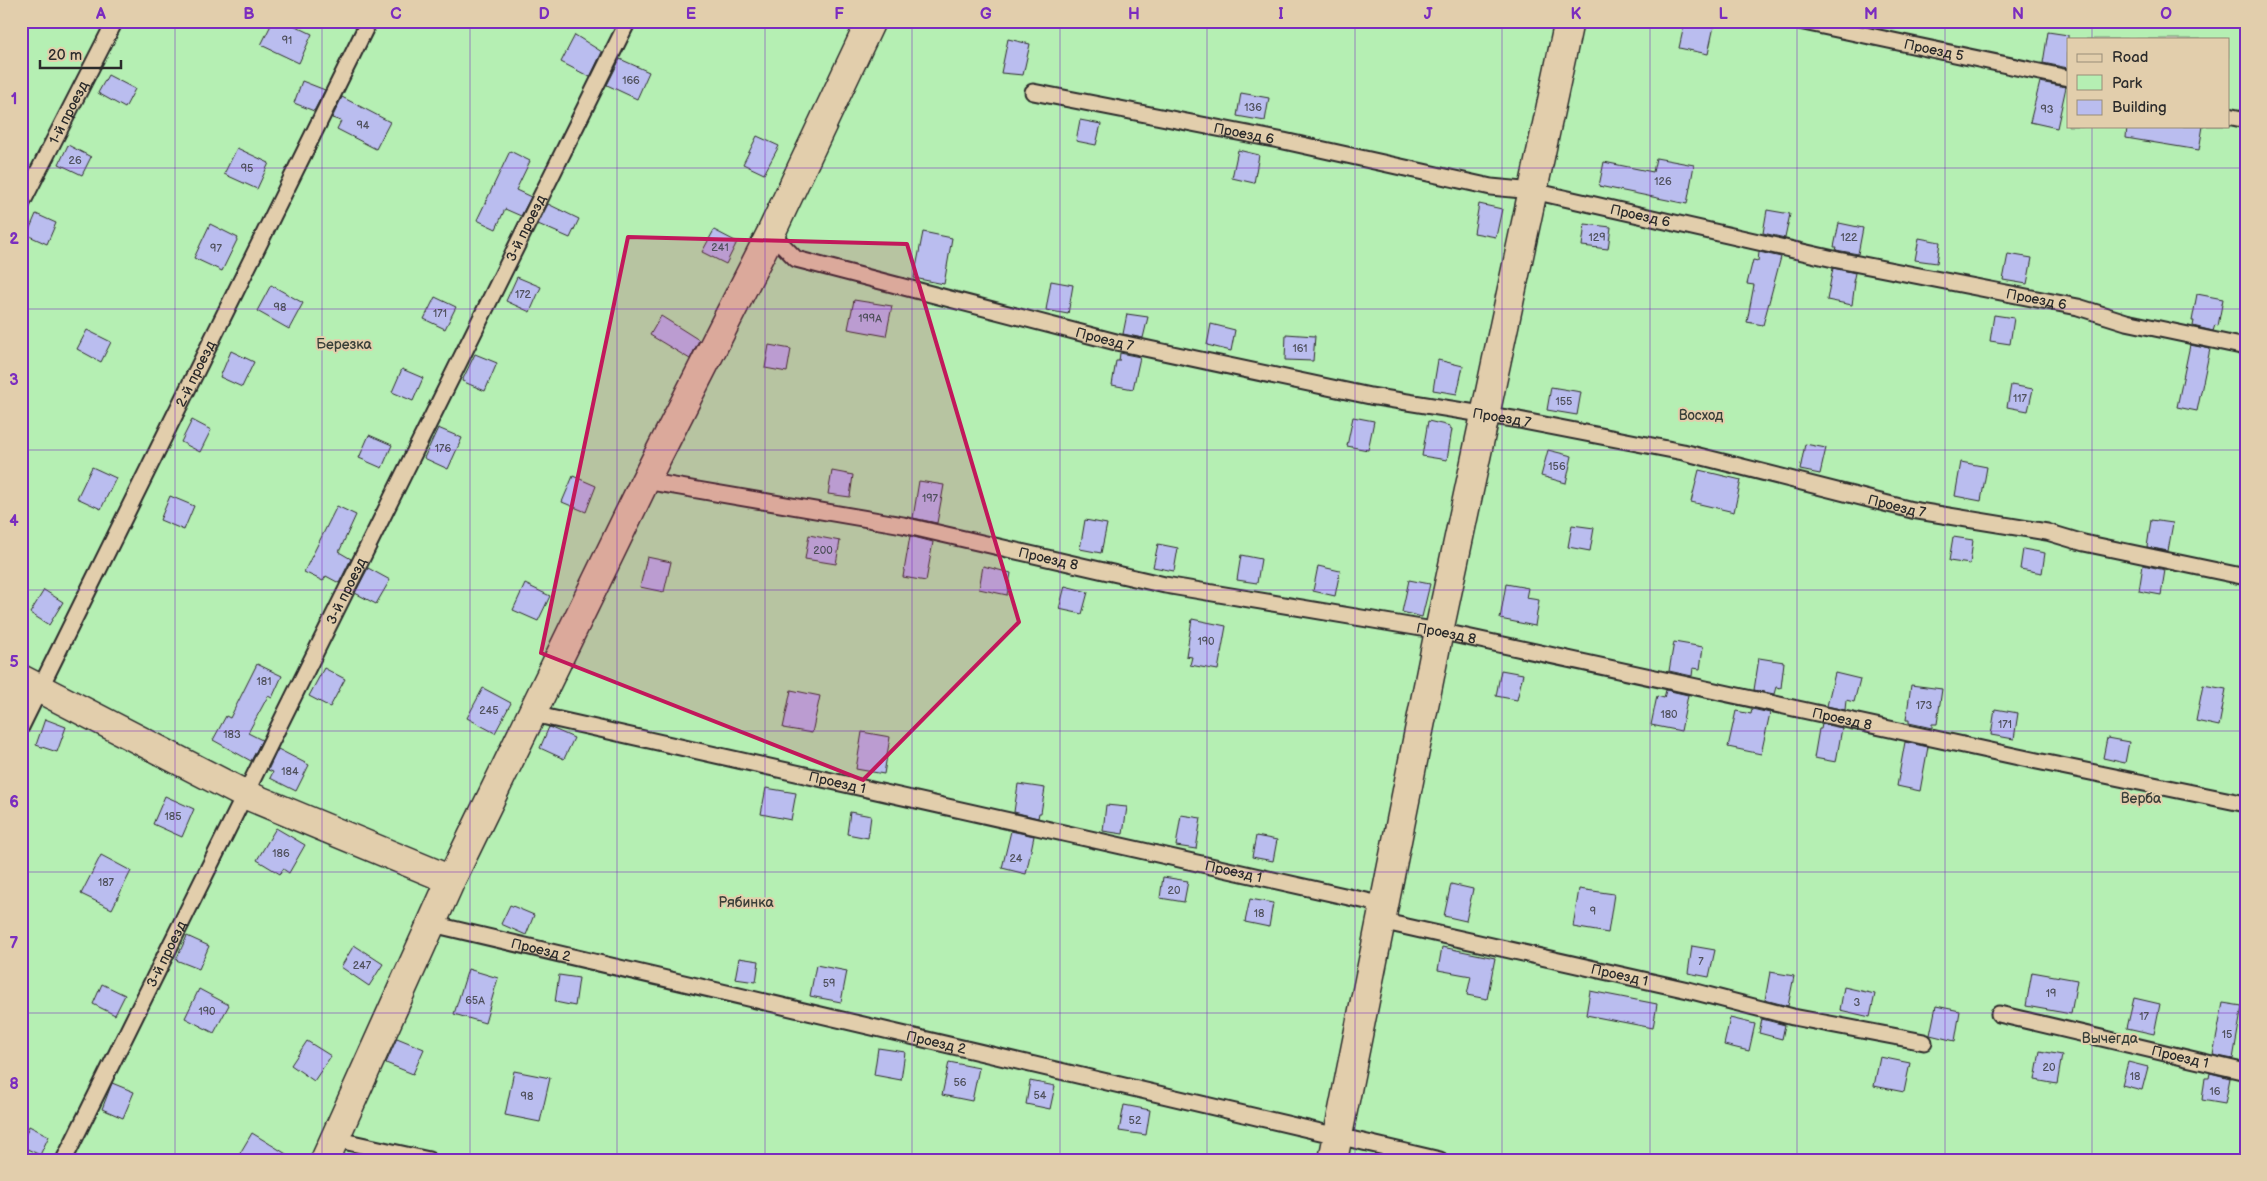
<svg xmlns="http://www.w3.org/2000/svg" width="2267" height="1181" font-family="'Balsamiq Sans',sans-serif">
<rect width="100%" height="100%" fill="#d6c9c0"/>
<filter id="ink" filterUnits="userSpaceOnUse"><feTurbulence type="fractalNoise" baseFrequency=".02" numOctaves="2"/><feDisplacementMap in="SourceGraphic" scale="10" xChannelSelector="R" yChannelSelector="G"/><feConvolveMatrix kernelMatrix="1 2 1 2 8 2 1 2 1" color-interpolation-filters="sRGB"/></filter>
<g filter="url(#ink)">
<path fill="#b5efb3" stroke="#708d6f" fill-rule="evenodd" d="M21,21H2246V1160H21ZM2068,39H2228V126H2068Z"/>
<path fill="#babdef" stroke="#2b2b2b" d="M273,21H285L312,34L299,63L261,45Z
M1685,21L1714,26L1708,54L1679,48Z
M2048,32L2068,35V68L2043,63Z
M575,35L602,52L590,77L561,62Z
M1008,39L1030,44L1023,75L1001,73Z
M620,59L649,72L637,99L607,85Z
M108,75L135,89L125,108L98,93Z
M302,81L325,90L314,111L294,103Z
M2040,82L2066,87L2057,128L2030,122Z
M1241,93L1269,98L1265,121L1237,116Z
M342,97L390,122L376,149L337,129L341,121L332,118Z
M1080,120L1101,124L1096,145L1076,141Z
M2127,126H2203L2199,150L2126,138Z
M757,136L779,146L764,174L743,164Z
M68,145L91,157L82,175L59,164Z
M237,148L269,163L257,189L224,174Z
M1238,150L1259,155L1254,183L1232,178Z
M510,151L530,161L516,190L531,197L521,216L505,209L496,229L477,220Z
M1656,158L1694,165L1687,204L1599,186L1604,162L1653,172Z
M548,204L579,219L570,238L538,224Z
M1479,204L1502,209L1496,237L1474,233Z
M1767,210L1790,214L1785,238L1763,233Z
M36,214L56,223L47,244L27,235Z
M1839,223L1863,228L1858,254L1836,250L1837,247H1834Z
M210,224L238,238L222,271L194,258Z
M1585,224L1611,227L1608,249L1582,246Z
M714,230L737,242L726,264L702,252Z
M923,232L952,238L944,284L914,278Z
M1919,238L1940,242L1937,263L1915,260Z
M1759,252L1781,257L1763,325L1747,322L1754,285L1747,284L1753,260L1758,261Z
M2008,254L2032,258L2027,284L2003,280Z
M1833,268L1855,273L1853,282H1855L1852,305L1827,300Z
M517,277L541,287L530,312L506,301Z
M1051,281L1073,285L1068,314L1046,310Z
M271,285L303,303L289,329L257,311Z
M2197,294L2223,299L2218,326L2215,325L2213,331L2193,326L2194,321H2192Z
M435,297L456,307L445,329L424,319Z
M854,300L892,306L886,336L848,329Z
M1127,314L1148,317L1143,338L1123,334Z
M1994,315L2014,318L2010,344L1990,341Z
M661,316L699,340L690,359L650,335Z
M1211,324L1235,330L1231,351L1207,345Z
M87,330L111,342L101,362L77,349Z
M1286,334L1315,336L1313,361L1285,360Z
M769,345L791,349L787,372L765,368Z
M2190,345L2210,349L2197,411L2177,407Z
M231,351L254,362L242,387L220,377Z
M1120,353L1140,357L1133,389L1112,385L1116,361H1119Z
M475,354L497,363L485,391L462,381Z
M1438,360L1463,366L1457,394L1433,390Z
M402,369L423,378L413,401L392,392Z
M2011,385L2033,389L2028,411L2007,407Z
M1551,387L1581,392L1577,415L1547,410Z
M1353,417L1374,421L1368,450L1347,446Z
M192,420L211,430L200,452L181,442Z
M1428,421L1450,426V428L1452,429L1447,460L1422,456Z
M438,428L462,438L448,469L424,458Z
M369,435L392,445L382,468L359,458Z
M1805,444L1826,448L1820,474L1800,470Z
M1548,450L1572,456L1566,483L1541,476Z
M1961,462L1987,467L1981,501L1955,496Z
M92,467L116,478L101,509L77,498Z
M1699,470L1741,480L1734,512L1691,502Z
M832,471L853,475L850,497L828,494Z
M573,476L596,486L586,512L562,502Z
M919,481L944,485L937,523L913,518Z
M170,496L194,506L184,530L160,520Z
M337,506L356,515L339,552L351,559L339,583L326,576L323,581L304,572Z
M1085,520L1107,524L1101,553L1080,549Z
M2151,520L2173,523L2168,551L2147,547Z
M1572,525L1594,528L1590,551L1568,547Z
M809,535L840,541L836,564L805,559Z
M910,536L933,542L926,581L903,577Z
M1953,537L1973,540L1970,564L1949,561Z
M1158,544L1178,548L1174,571L1153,567Z
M2023,549L2045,553L2042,573L2020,569Z
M1241,555L1261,559L1257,583L1237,580Z
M647,557L671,562L664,592L640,587Z
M2143,565L2165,570L2161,595L2139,591Z
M983,566L1011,573L1007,595L979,589Z
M1318,566L1340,571L1335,596L1313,591Z
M368,568L390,580L376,604L355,593Z
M1409,580L1430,584L1422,617L1402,612Z
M525,584L550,596L538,621L513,610Z
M1506,584L1528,588L1526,598L1539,600L1535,626L1500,619Z
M1065,586L1088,592L1082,614L1059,609Z
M44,590L63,602L49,625L30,613Z
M1192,619L1226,626L1218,670L1190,665L1192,657L1186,656Z
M1674,642L1703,647L1700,669L1693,668L1692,676L1669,671Z
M1759,658L1784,662L1781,688L1776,687L1774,694L1754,690Z
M257,664L282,676L272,698L268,696L248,733L262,740L251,761L213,740L226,716L230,718Z
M324,668L345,679L330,707L309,696Z
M1501,670L1523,674L1517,700L1496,696Z
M1835,673L1860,679L1854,702L1846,700L1845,710L1827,706Z
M1911,685L1942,689L1937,724H1932V728L1909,723V720H1906Z
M2203,685L2226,689L2219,726L2196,721Z
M483,688L511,703L495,733L467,718Z
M791,690L820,696L812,733L783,728Z
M1666,690L1688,695L1681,731L1651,725L1657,696L1664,698Z
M1752,709L1770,713L1761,754L1728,747L1736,711L1751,714Z
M1995,709L2018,713L2014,739L1991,735Z
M45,719L66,727L57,752L36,745Z
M1822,724L1842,728L1836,762L1814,758L1819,729H1821Z
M549,727L574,738L564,759L540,748Z
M862,732L890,737L884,774L856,769Z
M2107,738L2129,742L2125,763L2103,758Z
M1905,742L1928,747L1920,791L1897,786Z
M278,749L309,765L296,791L270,778L273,772L268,770Z
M1018,784L1045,788L1041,813H1039L1038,818L1014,812Z
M766,788L796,793L791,820L761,814Z
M165,796L194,809L182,837L153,824Z
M1106,805L1127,807L1123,834L1103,831Z
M850,812L871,816L868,838L847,834Z
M1181,815L1201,818L1196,849L1176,846Z
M276,828L305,845L289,873L283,869L280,874L257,860Z
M1011,831L1034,836L1026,874L1002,868Z
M1256,836L1277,840L1273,861L1252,857Z
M101,855L131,871L112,909L81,894Z
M1163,877L1188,881L1184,902L1160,898Z
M1451,884L1473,889L1466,921L1444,916Z
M1579,889L1614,894L1608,933L1573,927Z
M1250,899L1273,903L1269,927L1245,922Z
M510,905L534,915L526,935L501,924Z
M187,936L209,946L199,969L176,960Z
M354,945L383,964L369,986L341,967Z
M1692,946L1715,950L1709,977L1688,973Z
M1442,947L1495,958L1487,999L1467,995L1471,976L1438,970Z
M739,958L759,961L756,982L735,979Z
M816,965L847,971L841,1002L810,996Z
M468,969L498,978L485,1023L454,1014Z
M1770,972L1794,976L1788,1006L1765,1000Z
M2032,972L2077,980L2071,1014L2026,1006Z
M559,975L579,978L575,1006L555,1002Z
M102,984L125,995L115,1015L93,1004Z
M1844,987L1875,994L1870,1017L1840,1010Z
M199,989L229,1005L214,1033L185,1018Z
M1590,991L1657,1004L1653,1028L1586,1015Z
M2134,998L2160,1004L2154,1034L2127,1028Z
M2223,1003L2242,1006L2233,1059L2213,1055Z
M1936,1006L1960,1011L1955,1041L1930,1035Z
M1730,1018L1755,1024L1749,1051L1724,1045Z
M1762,1019L1785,1025L1782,1039L1759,1033Z
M397,1038L424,1049L413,1074L386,1063Z
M307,1041L331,1056L314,1081L291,1065Z
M878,1048L905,1052L901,1080L874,1075Z
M2040,1051L2062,1055L2057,1084L2035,1080Z
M1880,1057L1910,1063L1904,1092L1874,1086Z
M949,1062L979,1068L972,1101L942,1095Z
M2128,1062L2148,1067L2142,1090L2122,1085Z
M514,1071L550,1078L540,1122L505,1115Z
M2210,1073L2230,1078L2225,1104L2202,1100L2205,1078H2209Z
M1030,1081L1055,1086L1050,1109L1026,1104Z
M112,1083L134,1092L123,1118L102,1109Z
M1124,1105L1150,1110L1146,1135L1119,1131Z
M29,1126L49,1136L40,1155L21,1146Z
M252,1133L296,1160H236Z"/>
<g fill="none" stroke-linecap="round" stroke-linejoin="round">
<g stroke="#2b2b2b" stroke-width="19">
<g id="lane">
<path id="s1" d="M1799,21L2068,78"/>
<path id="s2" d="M1033,92L1284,141L1491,187L1533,191L1838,260L2078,307L2126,322L2246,347"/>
<path d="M2228,116L2246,120"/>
<path id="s3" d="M21,205L115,21"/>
<path id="s4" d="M771,233L796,259L1116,342L1370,396L1519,420L1683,452L1912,510L2047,532L2084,543L2246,577"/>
<path id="s5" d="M645,481L903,525L1165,585L1439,631L2037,761L2246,804"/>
<path id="s6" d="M533,714L1371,902L1394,924L1688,990L1793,1017L1924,1042"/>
<path id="s7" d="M21,727L369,21"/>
<path id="s8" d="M432,924L1440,1160"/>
<path id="s9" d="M1999,1014L2246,1072"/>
<path d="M334,1139L429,1160"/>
<path id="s10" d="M64,1160L628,21"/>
</g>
</g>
<g stroke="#2b2b2b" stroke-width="31">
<path id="street" d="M21,679L244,794L451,880
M325,1160L451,880L645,481L771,233L871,21
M1333,1160L1439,631L1569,21"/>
</g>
<use href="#lane" stroke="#e2ceac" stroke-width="15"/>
<use href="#street" stroke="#e2ceac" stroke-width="28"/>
</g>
</g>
<path fill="#c2185b" fill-opacity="0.2" stroke="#c2185b" stroke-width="4" stroke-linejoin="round" d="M628,237L907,244L1019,622L863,780L541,653Z"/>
<path fill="none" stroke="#7b2cbf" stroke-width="1" stroke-opacity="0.55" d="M175,21V1160M322,21V1160M470,21V1160M617,21V1160M765,21V1160M912,21V1160M1060,21V1160M1207,21V1160M1355,21V1160M1502,21V1160M1650,21V1160M1797,21V1160M1945,21V1160M2092,21V39M2092,126V1160M21,168H2246M21,309H2246M21,450H2246M21,590H2246M21,731H2246M21,872H2246M21,1013H2246"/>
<g text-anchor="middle" stroke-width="4" stroke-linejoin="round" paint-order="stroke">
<g font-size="11" fill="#4f505c">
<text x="287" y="44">91</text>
<text x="631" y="84">166</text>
<text x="1253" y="111">136</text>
<text x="2047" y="113">93</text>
<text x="363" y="129">94</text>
<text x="75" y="164">26</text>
<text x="247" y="172">95</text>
<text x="1663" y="185">126</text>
<text x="1597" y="241">129</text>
<text x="1849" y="241">122</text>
<text x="720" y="251">241</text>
<text x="216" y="252">97</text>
<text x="523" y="298">172</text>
<text x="280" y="311">98</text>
<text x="440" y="317">171</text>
<text x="870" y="322">199А</text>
<text x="1300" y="352">161</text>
<text x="2020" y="402">117</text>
<text x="1564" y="405">155</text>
<text x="443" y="452">176</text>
<text x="1557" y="470">156</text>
<text x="930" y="502">197</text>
<text x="823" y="554">200</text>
<text x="1206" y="645">190</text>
<text x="264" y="685">181</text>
<text x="1924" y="709">173</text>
<text x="489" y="714">245</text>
<text x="1669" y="718">180</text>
<text x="2005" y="728">171</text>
<text x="232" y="738">183</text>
<text x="290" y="775">184</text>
<text x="173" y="820">185</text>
<text x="281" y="857">186</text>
<text x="1016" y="862">24</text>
<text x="106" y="886">187</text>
<text x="1174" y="894">20</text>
<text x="1593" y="915">9</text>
<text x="1259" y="917">18</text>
<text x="1701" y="965">7</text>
<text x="362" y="969">247</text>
<text x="829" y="987">59</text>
<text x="2051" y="997">19</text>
<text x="475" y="1004">65А</text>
<text x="1857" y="1006">3</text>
<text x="207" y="1015">190</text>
<text x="2144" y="1020">17</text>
<text x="2227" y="1038">15</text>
<text x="2049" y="1071">20</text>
<text x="2135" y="1080">18</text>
<text x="960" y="1086">56</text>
<text x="2215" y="1095">16</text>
<text x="1040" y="1099">54</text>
<text x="527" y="1100">98</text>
<text x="1135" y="1124">52</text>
</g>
<g font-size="14" fill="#2b2b2b" stroke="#e2ceac">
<text dy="5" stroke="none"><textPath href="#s1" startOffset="138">Проезд 5</textPath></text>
<text dy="5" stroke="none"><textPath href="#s3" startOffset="104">1-й проезд</textPath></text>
<text dy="5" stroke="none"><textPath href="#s2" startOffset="215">Проезд 6</textPath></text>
<text dy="5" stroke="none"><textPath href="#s2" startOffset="620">Проезд 6</textPath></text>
<text dy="5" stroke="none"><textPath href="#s10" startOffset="1040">3-й проезд</textPath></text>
<text dy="5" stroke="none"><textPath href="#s2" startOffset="1025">Проезд 6</textPath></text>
<text dy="5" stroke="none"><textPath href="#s4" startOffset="355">Проезд 7</textPath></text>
<text dy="5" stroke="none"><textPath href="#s7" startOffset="394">2-й проезд</textPath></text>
<text dy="5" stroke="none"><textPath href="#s4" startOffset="760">Проезд 7</textPath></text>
<text dy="5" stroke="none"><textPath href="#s4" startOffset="1165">Проезд 7</textPath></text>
<text dy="5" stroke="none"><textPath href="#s5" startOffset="411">Проезд 8</textPath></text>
<text dy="5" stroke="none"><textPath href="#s10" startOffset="635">3-й проезд</textPath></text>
<text dy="5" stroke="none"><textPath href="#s5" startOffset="816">Проезд 8</textPath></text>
<text dy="5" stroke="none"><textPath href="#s5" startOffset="1221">Проезд 8</textPath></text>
<text dy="5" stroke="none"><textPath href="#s6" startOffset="312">Проезд 1</textPath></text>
<text dy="5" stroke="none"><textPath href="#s6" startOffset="718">Проезд 1</textPath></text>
<text dy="5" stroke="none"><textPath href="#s8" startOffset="112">Проезд 2</textPath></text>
<text dy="5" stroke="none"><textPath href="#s10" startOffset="230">3-й проезд</textPath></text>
<text dy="5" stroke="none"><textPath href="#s6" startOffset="1122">Проезд 1</textPath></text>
<text dy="5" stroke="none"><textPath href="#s8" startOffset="518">Проезд 2</textPath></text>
<text dy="5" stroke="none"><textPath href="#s9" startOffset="186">Проезд 1</textPath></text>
</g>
<g font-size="14" fill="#393f39" stroke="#e2ceac">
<text x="344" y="349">Березка</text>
<text x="1701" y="420">Восход</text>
<text x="2141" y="803">Верба</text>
<text x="746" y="907">Рябинка</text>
<text x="2110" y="1043">Вычегда</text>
</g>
</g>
<rect width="2267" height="1181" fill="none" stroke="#e2ceac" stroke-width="55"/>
<rect x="2067" y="38" width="162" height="90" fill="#e2ceac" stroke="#998d78"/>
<rect x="2077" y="54" width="25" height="8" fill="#e2ceac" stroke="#998d78"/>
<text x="2112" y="62" font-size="15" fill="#2b2b2b">Road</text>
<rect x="2077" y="75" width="25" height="15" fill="#b5efb3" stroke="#998d78"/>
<text x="2112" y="88" font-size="15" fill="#2b2b2b">Park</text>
<rect x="2077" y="100" width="25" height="15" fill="#babdef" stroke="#998d78"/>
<text x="2112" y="112" font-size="15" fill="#2b2b2b">Building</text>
<path d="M40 60v8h81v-8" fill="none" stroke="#2b2b2b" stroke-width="2.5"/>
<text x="48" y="60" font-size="15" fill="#2b2b2b" stroke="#e2ceac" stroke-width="4" paint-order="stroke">20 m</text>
<rect x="28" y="28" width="2212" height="1126" fill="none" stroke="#7b2cbf" stroke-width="2"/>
<g font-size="16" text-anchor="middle" font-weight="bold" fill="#7b2cbf">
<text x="101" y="19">A</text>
<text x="249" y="19">B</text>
<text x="396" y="19">C</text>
<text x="544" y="19">D</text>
<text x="691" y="19">E</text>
<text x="839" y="19">F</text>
<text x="986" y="19">G</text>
<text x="1134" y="19">H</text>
<text x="1281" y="19">I</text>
<text x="1428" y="19">J</text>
<text x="1576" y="19">K</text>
<text x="1723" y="19">L</text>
<text x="1871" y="19">M</text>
<text x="2018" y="19">N</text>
<text x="2166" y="19">O</text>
<text x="14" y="104">1</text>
<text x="14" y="244">2</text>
<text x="14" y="385">3</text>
<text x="14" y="526">4</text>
<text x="14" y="667">5</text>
<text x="14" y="807">6</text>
<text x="14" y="948">7</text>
<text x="14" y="1089">8</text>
</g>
</svg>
